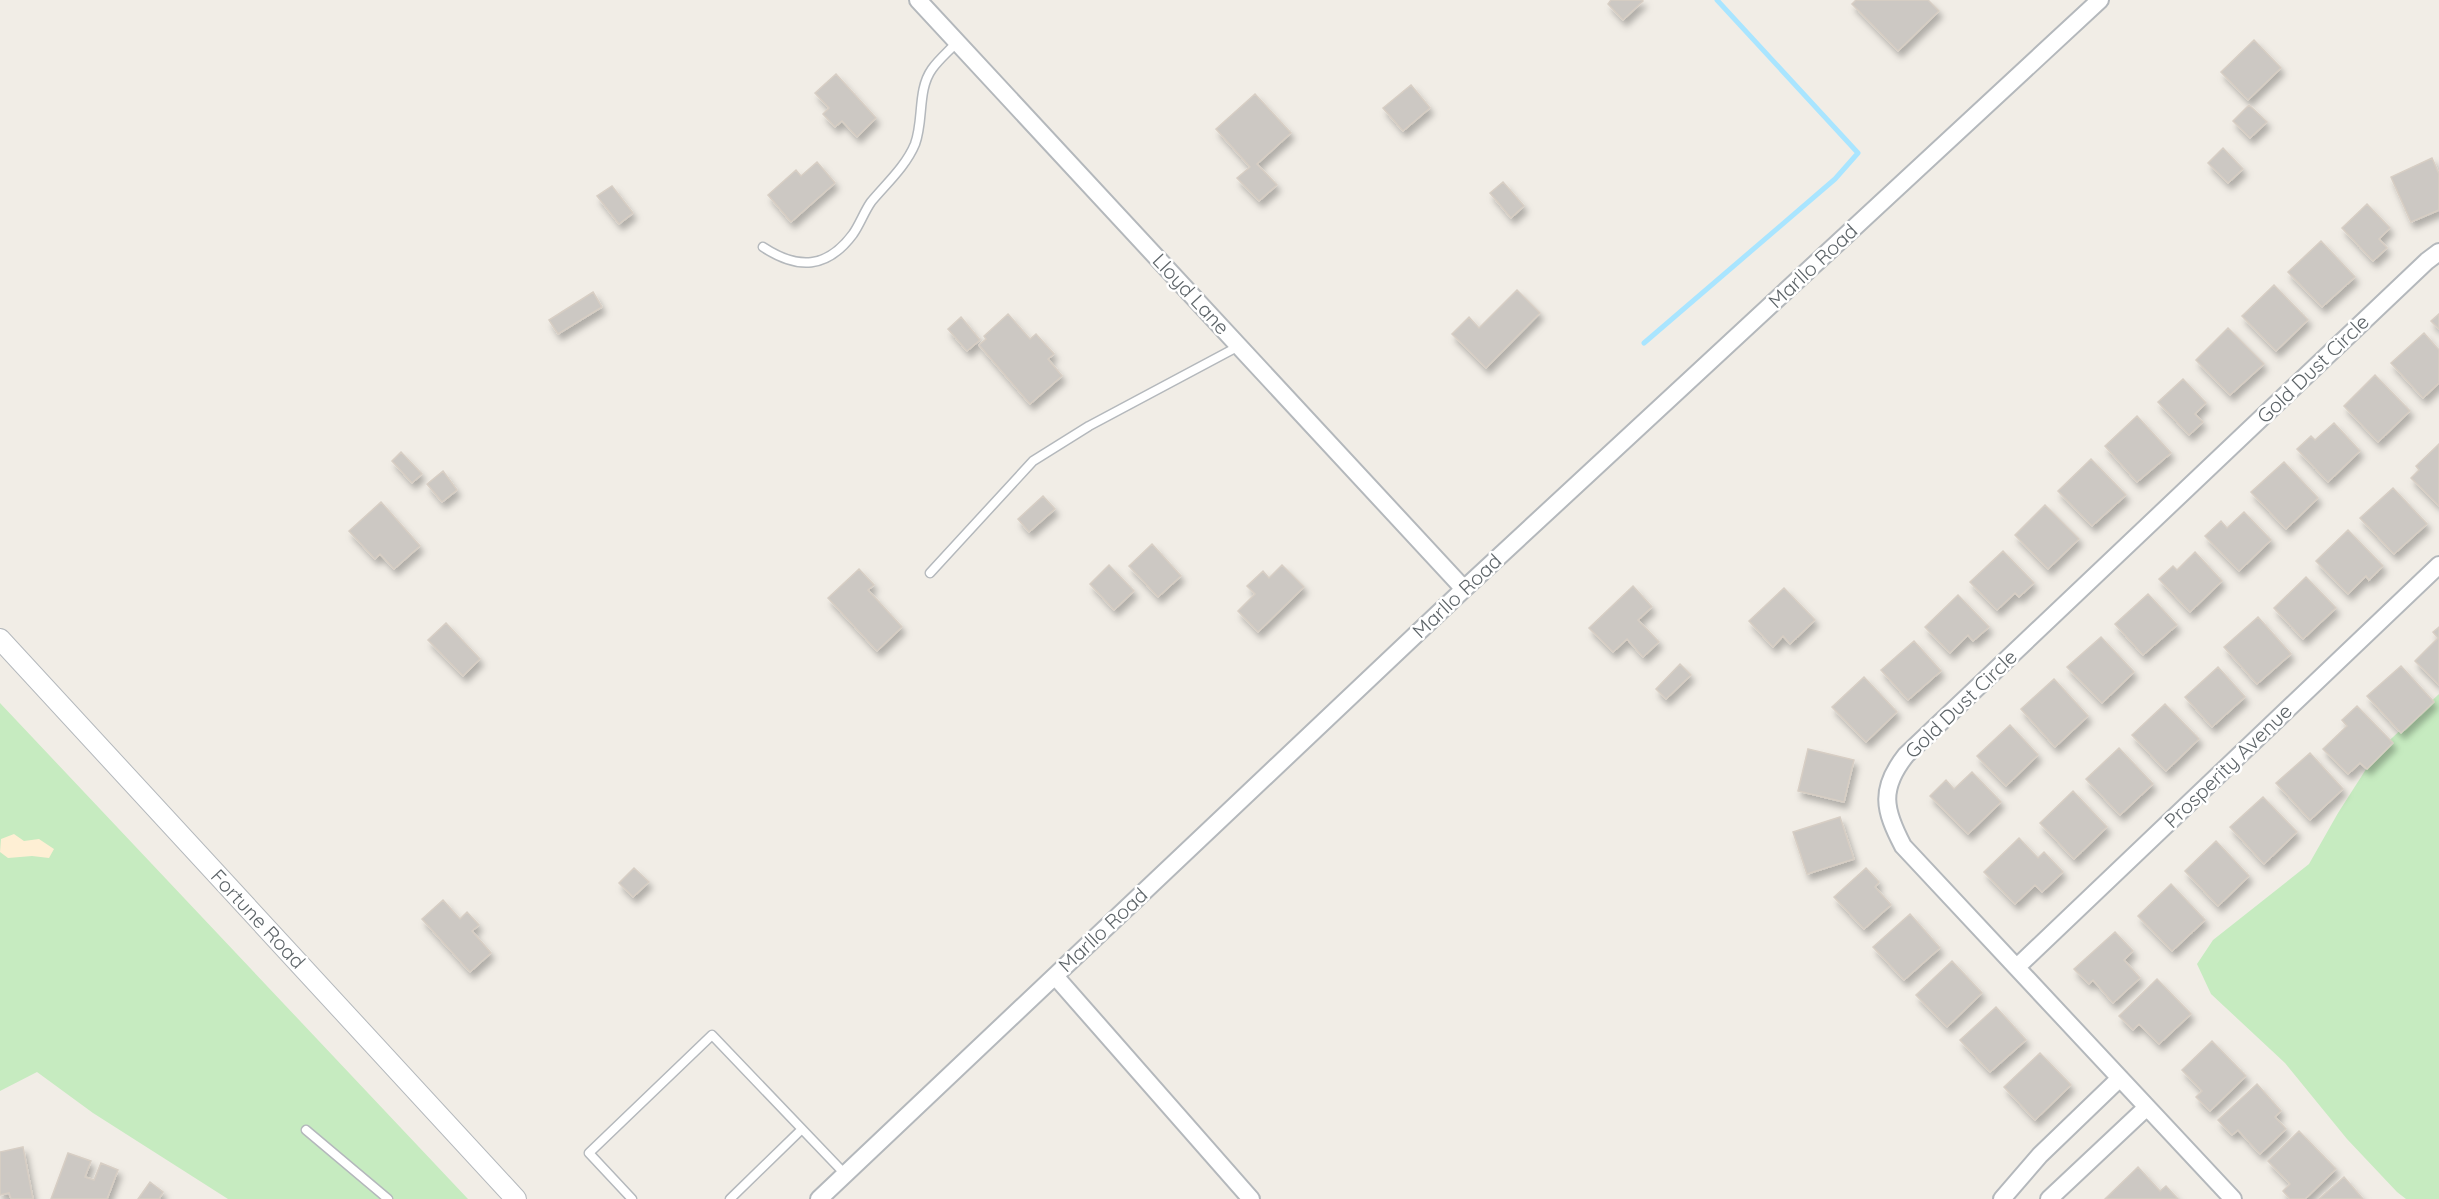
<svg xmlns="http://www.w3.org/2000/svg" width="2439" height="1199" font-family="Quicksand,sans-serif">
<defs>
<filter id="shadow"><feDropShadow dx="3.5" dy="6" stdDeviation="3" flood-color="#0004"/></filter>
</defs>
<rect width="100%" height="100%" fill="#f1ede6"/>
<path fill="#c6ebc0" d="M2439,694V1199H2406L2397,1192L2347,1139L2285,1063L2211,994L2197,964L2213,940L2309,864L2338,813L2377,752Z
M0,703L468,1199H228L93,1113L37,1072L0,1091Z"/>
<path fill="#feefd4" d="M14,834L24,841L39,839L54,849L49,858L32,856L8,858L0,852L1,839Z"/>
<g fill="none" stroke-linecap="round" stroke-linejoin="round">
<path stroke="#a9e5ff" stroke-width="5" d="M1644,343L1835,179L1858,153L1717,0"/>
</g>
<path fill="#ccc8c3" stroke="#d7cec4" stroke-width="1.5" filter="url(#shadow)" d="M1611,0H1642L1643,1L1623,20L1608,4Z
M1856,0H1928L1939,11L1898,51L1852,4Z
M2254,40L2281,68L2248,100L2221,72Z
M836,74L876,118L857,137L842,121L835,127L823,114L829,108L815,93Z
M1411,85L1430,108L1403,131L1383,108Z
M1255,94L1291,133L1257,164L1277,185L1259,201L1237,178L1250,167L1216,129Z
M2249,105L2267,122L2250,138L2233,121Z
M2223,148L2243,169L2228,183L2208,163Z
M2432,158L2439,174V210L2411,222L2391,177Z
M817,162L835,183L791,222L768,195L796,170L801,176Z
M1503,182L1524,206L1511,218L1490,193Z
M612,186L633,213L619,224L597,196Z
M2367,204L2390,228L2379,239L2387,248L2373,261L2342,228Z
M2321,241L2355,277L2322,307L2288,272Z
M2274,285L2308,320L2276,351L2242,316Z
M1517,290L1540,313L1486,368L1452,334L1469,317L1479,328Z
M593,292L602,307L558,334L549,320Z
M1008,314L1030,339L1036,334L1054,354L1048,359L1062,376L1030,404L979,345L986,339L984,336Z
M2439,314V329L2431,321Z
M961,317L980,340L967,351L948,329Z
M2228,328L2264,364L2230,395L2196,360Z
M2424,333L2439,350V383L2423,398L2391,363Z
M2375,375L2410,411L2378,442L2344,406Z
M2183,379L2206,403L2195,414L2203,422L2189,435L2158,402Z
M2137,416L2171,453L2137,482L2105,446Z
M2334,423L2360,451L2328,482L2297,449L2311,436L2315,440Z
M2439,444V506L2411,478L2419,470L2416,466Z
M401,452L422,474L412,483L392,461Z
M2091,459L2126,495L2092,526L2058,491Z
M2284,462L2318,498L2286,529L2251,492Z
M443,471L457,490L442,502L427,484Z
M2393,488L2427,524L2394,554L2360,518Z
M1043,496L1055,509L1029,532L1018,519Z
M381,502L420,546L394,569L380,554L375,559L349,531Z
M2045,505L2079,539L2048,569L2015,535Z
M2244,512L2271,540L2239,571L2205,536L2221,521L2227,528Z
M2348,530L2383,566L2369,580L2366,576L2348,594L2316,561Z
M1152,544L1181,576L1158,597L1129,566Z
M2003,551L2034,583L2019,597L2015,593L1997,610L1970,582Z
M2195,552L2222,581L2190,612L2159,579L2173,566L2177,570Z
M1109,565L1134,591L1114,610L1090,584Z
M1282,565L1304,587L1258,632L1238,611L1255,594L1247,586L1263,571L1269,578Z
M859,569L874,585L868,590L902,627L877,651L828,598Z
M2306,577L2336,608L2303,639L2274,608Z
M1633,586L1652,607L1638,620L1659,642L1643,657L1627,639L1613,652L1589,628Z
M1784,588L1815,620L1790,644L1783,636L1773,647L1749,621Z
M2148,594L2177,625L2143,655L2115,624Z
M1958,595L1989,627L1973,641L1968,635L1950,653L1925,627Z
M2258,617L2291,654L2257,684L2224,647Z
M446,623L480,659L463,676L428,640Z
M2439,627V685L2415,661L2438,638L2433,632Z
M2101,637L2134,672L2102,703L2067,667Z
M1914,641L1941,671L1908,700L1881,670Z
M1680,664L1691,675L1666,699L1656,689Z
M2401,666L2434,702L2401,733L2367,696Z
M2218,667L2245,697L2212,727L2185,697Z
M1864,677L1897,712L1866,742L1832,707Z
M2054,679L2088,716L2055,747L2021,709Z
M2165,704L2199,739L2166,771L2132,735Z
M2357,706L2393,743L2367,769L2360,763L2348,774L2323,749L2347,726L2342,720Z
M2010,725L2038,755L2006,786L1977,756Z
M2119,748L2153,784L2120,815L2086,779Z
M1808,749L1854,760L1844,802L1798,791Z
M2310,753L2343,789L2310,820L2276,783Z
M1972,772L2001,802L1968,834L1930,796L1946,780L1954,789Z
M2073,791L2107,827L2074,859L2040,823Z
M2263,797L2297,832L2264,864L2230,827Z
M1840,817L1854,859L1807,874L1793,832Z
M2019,838L2038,858L2044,852L2063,872L2042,892L2035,885L2015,904L1984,872Z
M2216,841L2249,876L2218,906L2185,871Z
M634,868L649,882L633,897L619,883Z
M1866,868L1879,882L1875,887L1891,905L1864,929L1834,897Z
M2171,884L2205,920L2172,951L2138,916Z
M443,900L460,919L467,912L479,925L472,931L491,953L470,972L422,919Z
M1910,914L1940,948L1904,980L1873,947Z
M2115,932L2133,951L2124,960L2140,978L2113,1003L2093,980L2089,984L2074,969Z
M1952,961L1982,993L1947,1027L1916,995Z
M2157,979L2191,1014L2159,1044L2139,1024L2133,1030L2119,1016Z
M1996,1007L2026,1040L1990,1072L1960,1040Z
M2212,1041L2246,1076L2210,1111L2196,1097L2202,1091L2182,1070Z
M2040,1053L2071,1085L2035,1120L2004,1087Z
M2257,1084L2281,1111L2275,1117L2286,1129L2260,1154L2238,1130L2232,1135L2218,1120Z
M2299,1131L2336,1169L2305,1199H2290L2283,1191L2290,1184L2268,1161Z
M23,1147L33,1199H11L9,1193L0,1195V1152Z
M68,1153L91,1161L85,1177L94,1180L101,1163L118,1170L107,1199H51Z
M2138,1167L2160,1191L2166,1186L2178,1199H2105Z
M2344,1177L2363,1199H2319Z
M150,1182L163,1192L159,1199H138Z"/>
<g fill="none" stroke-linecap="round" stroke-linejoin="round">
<g stroke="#b4b8bc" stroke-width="11">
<path id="service" d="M763,247C798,270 827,269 853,234C860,224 864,212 871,202C886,184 906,166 915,144C924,120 917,90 932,69C939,59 949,51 957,42
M930,573L1033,461L1089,426L1239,346
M306,1130L388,1199
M632,1199L589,1153L712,1035L845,1174
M730,1199L802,1129"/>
</g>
<g stroke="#b4b8bc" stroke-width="20">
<path id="minor" d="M918,0L1464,589
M2017,967L2439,565
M1055,976L1251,1199
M819,1199L1464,589L2100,0
M2002,1199L2040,1155L2120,1078
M2049,1199L2147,1107
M2233,1199L1903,846C1884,810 1879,789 1906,755L2427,261L2439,252"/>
</g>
<g stroke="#b4b8bc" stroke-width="22">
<path id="tertiary" d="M0,639L516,1199"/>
</g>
<use href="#service" stroke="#fff" stroke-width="8"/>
<use href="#minor" stroke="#fff" stroke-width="16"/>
<use href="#tertiary" stroke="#fff" stroke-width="20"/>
</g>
<g text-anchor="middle" stroke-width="5" stroke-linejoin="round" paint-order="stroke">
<g font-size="20" fill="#5d6468" stroke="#fff">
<text transform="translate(1813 266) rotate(-43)" y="7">Marllo Road</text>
<text transform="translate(1191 294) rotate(47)" y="7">Lloyd Lane</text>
<text transform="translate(2313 369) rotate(-44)" y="7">Gold Dust Circle</text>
<text transform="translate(1457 596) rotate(-43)" y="7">Marllo Road</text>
<text transform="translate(1961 704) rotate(-44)" y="7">Gold Dust Circle</text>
<text transform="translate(2228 766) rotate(-44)" y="7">Prosperity Avenue</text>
<text transform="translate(258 919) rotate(47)" y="7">Fortune Road</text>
<text transform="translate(1103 930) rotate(-43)" y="7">Marllo Road</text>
</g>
</g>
</svg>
